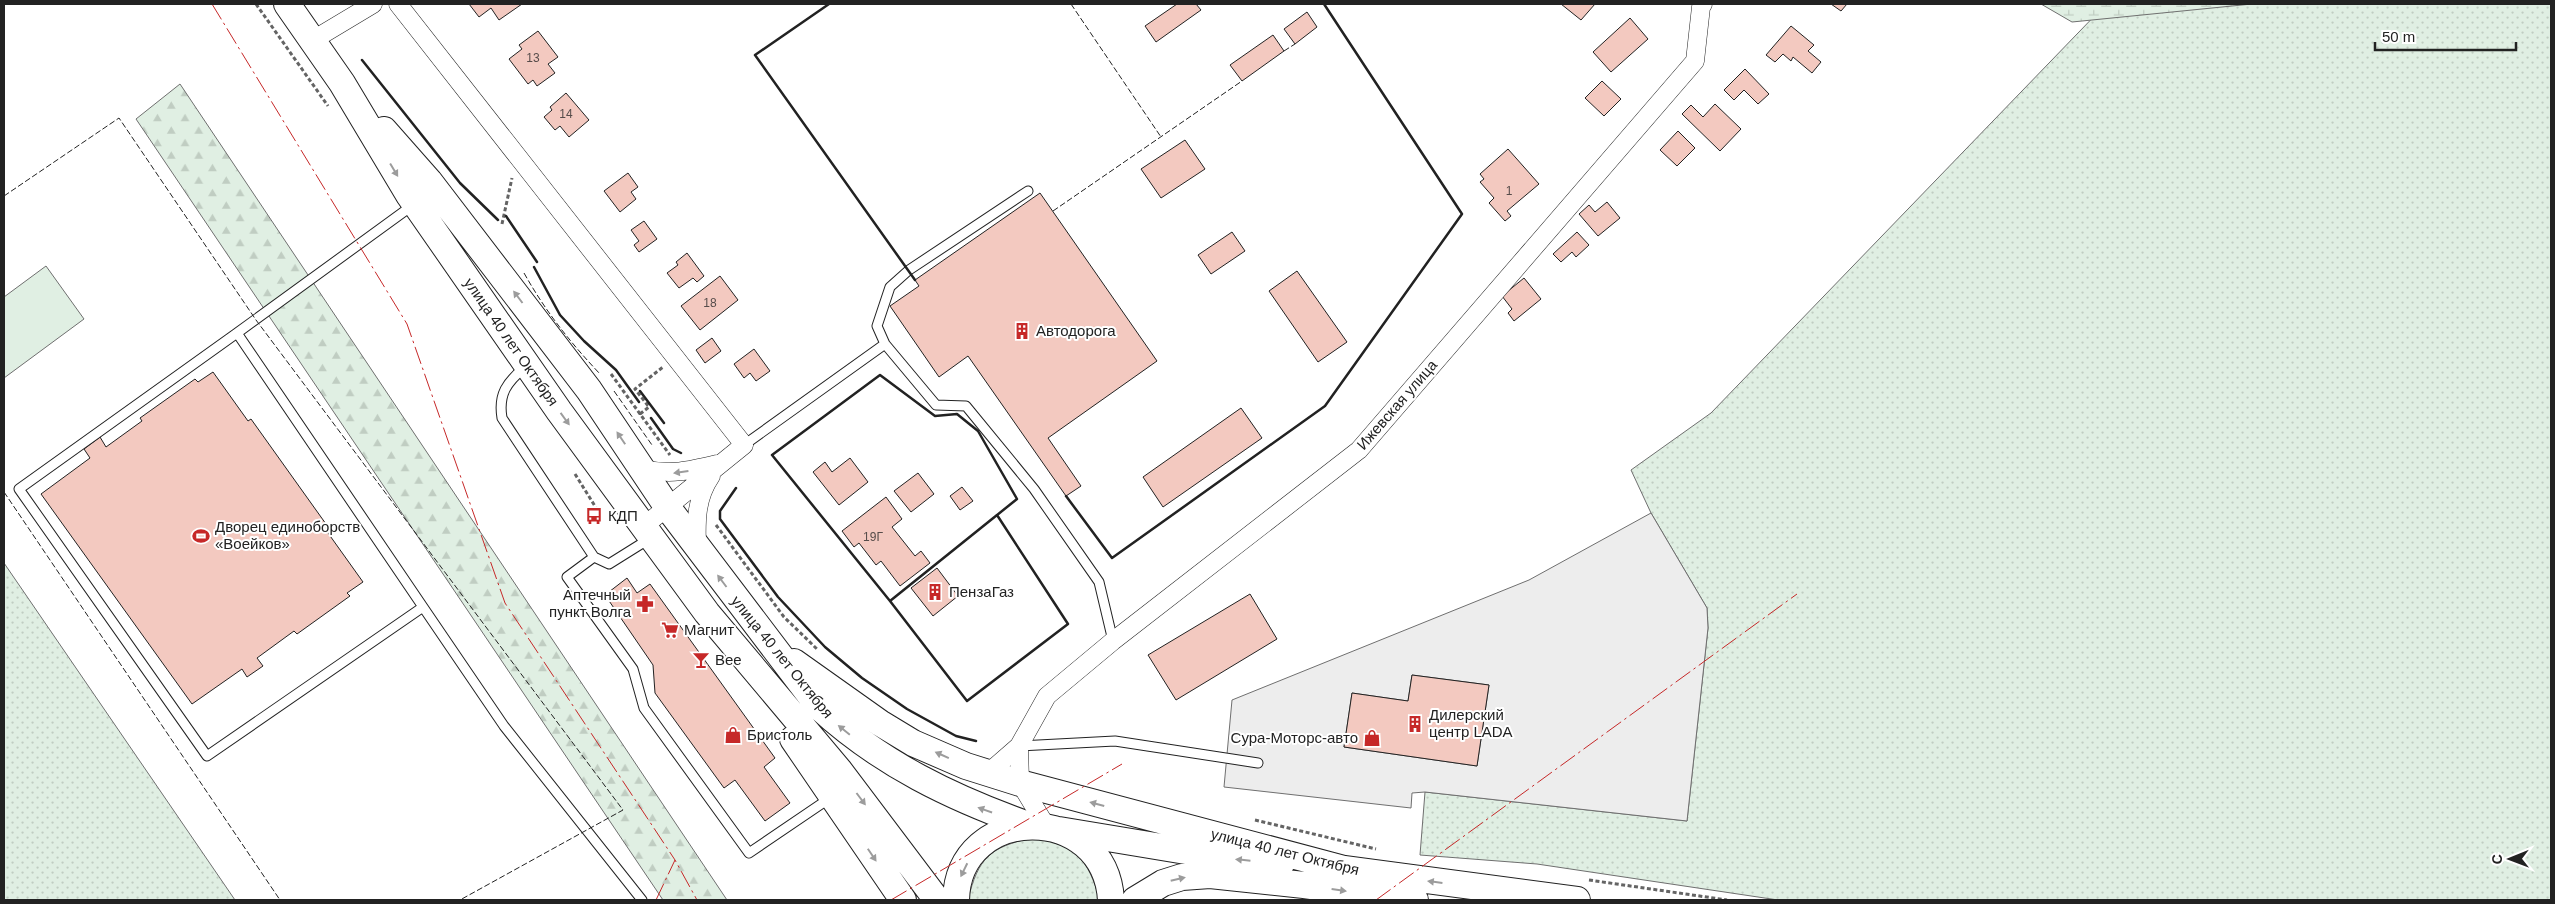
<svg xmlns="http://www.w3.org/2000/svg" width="2555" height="904" font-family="Helvetica,sans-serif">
<defs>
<pattern id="grass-dots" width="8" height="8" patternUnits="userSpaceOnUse" patternTransform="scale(1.25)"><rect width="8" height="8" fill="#e0efe3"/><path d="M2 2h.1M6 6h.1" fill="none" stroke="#c0cdc2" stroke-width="1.8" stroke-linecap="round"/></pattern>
<pattern id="forest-firs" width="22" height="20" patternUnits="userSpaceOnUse" patternTransform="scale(1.25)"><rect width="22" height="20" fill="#e0efe3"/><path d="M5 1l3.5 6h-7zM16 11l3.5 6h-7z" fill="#c0cdc2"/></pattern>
<pattern id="wetland-marsh" width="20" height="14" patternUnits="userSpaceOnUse" patternTransform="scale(1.25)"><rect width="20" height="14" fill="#e0efe3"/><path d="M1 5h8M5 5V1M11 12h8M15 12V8" fill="none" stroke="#c0cdc2"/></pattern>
</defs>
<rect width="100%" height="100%" fill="#fff"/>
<path fill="url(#grass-dots)" stroke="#6f6f6f" d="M2106,4H2551V900H1778L1537,864L1420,855L1425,792L1687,821L1708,628L1707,608L1651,513L1631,470L1711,413Z
M4,563L235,900H4Z
M1032,838C1077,845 1087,858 1100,900H968C978,858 990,847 1032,838Z"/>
<path fill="url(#forest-firs)" stroke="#6f6f6f" d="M180,84L727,900H663L136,119Z"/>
<path fill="url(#wetland-marsh)" stroke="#6f6f6f" d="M2041,4H2252L2072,22Z"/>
<path fill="#e0efe3" stroke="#6f6f6f" d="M46,266L84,319L4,378V297Z"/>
<path fill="#ededed" stroke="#6f6f6f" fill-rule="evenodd" d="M1651,513L1707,608L1708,628L1687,821L1425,792L1412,793L1411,808L1224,787L1232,700L1529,580ZM1412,675L1489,685L1477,766L1344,747L1352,693L1408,701Z"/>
<path fill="#f3c9c0" stroke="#222" d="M469,4H522L499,20L491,8L479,17Z
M1177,4H1196L1201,10L1156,42L1145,26Z
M1561,4H1595L1581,20Z
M1831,4H1847L1841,11Z
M1307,12L1317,27L1295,44L1284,29Z
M1630,18L1648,39L1611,72L1593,52Z
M1791,26L1814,45L1808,51L1821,62L1812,73L1793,57L1791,61L1783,54L1775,62L1766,55Z
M538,31L558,57L548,64L555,73L537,86L533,80L528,84L509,59L522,49L519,45Z
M1273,35L1284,51L1242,81L1230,65Z
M1745,69L1769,94L1758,104L1744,90L1734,100L1724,90Z
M1602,81L1621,99L1604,116L1585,98Z
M566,93L589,120L569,137L560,126L555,130L544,117L552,110L550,107Z
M1715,104L1741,129L1720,151L1682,114L1691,105L1703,117Z
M1678,131L1695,148L1677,166L1660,150Z
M1185,140L1205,169L1161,198L1141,169Z
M1508,149L1539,184L1507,211L1511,216L1505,221L1489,203L1494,198L1480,182L1484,179L1480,174Z
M628,173L638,187L631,192L636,199L620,212L604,191Z
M1040,193L1157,361L1048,438L1081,486L1066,496L968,356L939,377L890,306L919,286L915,280Z
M1607,202L1620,218L1598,236L1579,214L1589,205L1595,212Z
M644,221L657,239L639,252L634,245L639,241L631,230Z
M1232,232L1245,251L1211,274L1198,255Z
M1577,232L1589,245L1576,257L1572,252L1561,262L1553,254Z
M687,253L704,276L697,282L693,278L679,288L667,273L678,265L676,262Z
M1297,271L1347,342L1318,362L1269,291Z
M720,276L738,300L700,330L681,306Z
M1524,278L1541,299L1514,321L1508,313L1512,309L1502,296Z
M712,338L721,351L705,363L696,350Z
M754,349L770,371L756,381L750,373L744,378L734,364Z
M213,372L248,421L251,419L331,531L328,533L363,582L347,593L350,596L297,634L294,631L257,658L263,666L247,677L242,669L192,704L41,494L90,458L84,449L100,437L106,447L142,421L140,418L195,379L198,382Z
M1241,408L1262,438L1163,507L1143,477Z
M850,458L868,482L839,505L813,472L825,462L832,472Z
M918,473L934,494L911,512L894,491Z
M962,487L973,501L960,510L950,496Z
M886,497L902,519L892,527L915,556L921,551L930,563L900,586L881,561L876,565L859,543L854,547L842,531Z
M937,568L958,596L933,616L911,588Z
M627,578L637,593L650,584L775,758L764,767L790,803L765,821L735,780L724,788L655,693L653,665L605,595Z
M1250,594L1277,639L1176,700L1148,655Z
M1412,675L1489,685L1477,766L1344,747L1352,693L1408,701Z"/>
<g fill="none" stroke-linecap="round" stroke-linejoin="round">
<g stroke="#222" stroke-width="11">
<path id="service" d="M237,333L19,489L207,756L423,607L237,333L413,205
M885,344L877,326L890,287L909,270L1028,191
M525,367C507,382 498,394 502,418L594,557L567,577L633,669L644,708L749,853L830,798
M744,445L885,344L936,405L966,406L1034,489L1099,582L1113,641
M594,557L609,564L649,539
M423,607L504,726L642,900
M1019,746L1115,741L1258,763"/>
</g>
<g stroke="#222" stroke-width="19">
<path id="minor" d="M398,4L744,445L644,526
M313,40L373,4
M642,469C671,475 688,471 717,464
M697,547C696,520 696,498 711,476
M1019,746L1020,783L1046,826
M988,773L1019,746L1047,696L1113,641L1359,450L1695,61L1701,7L1703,4"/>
</g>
<g stroke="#222" stroke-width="28">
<path id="primary" d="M287,4L342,83L409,195L559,411L707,613L839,770L937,900
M384,130L429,181L589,390L668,508L819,707C881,764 952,798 1031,826
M794,662L880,723L913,743L966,766L1020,783L1344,869L1577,900
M793,739L903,900
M1059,830L1240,860L1281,864
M956,900C958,803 1105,801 1111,900
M1135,900L1163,883L1182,877L1210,875L1304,885L1415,900"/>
</g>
<path stroke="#646464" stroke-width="3" stroke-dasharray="4 2.5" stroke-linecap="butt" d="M256,4L328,106
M502,224L512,178
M611,374L670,455
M640,414L649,407L635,389L663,367
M575,474L598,511
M716,525L784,617L817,649
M1255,820L1376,849
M1589,880L1727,900"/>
<use href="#service" stroke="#fff" stroke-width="9"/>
<use href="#minor" stroke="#fff" stroke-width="18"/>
<use href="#primary" stroke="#fff" stroke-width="26"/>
<path stroke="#222" stroke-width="1" stroke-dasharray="6 2.5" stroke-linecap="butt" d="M1071,4L1161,137
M1284,51L1295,44
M4,196L119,118L256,320L623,810L460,900
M1053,211L1242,81
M524,273C546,312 569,341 600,374
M614,391L652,445
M4,492L280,900"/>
<path stroke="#222" stroke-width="2.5" d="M829,4L755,55L915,280
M362,60L460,183L498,220
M506,216L537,262
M534,267L560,315L584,341L616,370L639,402
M880,375L935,416L957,414L978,431L1017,499L890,601L772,455Z
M640,391L664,423
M651,418L673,449L681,453
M736,488L720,511V519L778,597L825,647L862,678L907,709L956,736L976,741
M1066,496L1112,558L1325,406L1462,214L1324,4
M997,515L1068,624L967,701L890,601Z"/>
<path stroke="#c62828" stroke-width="1" stroke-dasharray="18 4 2.5 4" stroke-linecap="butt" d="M212,4L407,324L505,603L675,860
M656,900L675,860L697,900
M891,900L1122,764
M1376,900L1797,594"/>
</g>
<defs><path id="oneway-solid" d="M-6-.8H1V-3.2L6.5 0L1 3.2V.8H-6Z" transform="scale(1.25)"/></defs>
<g fill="#9c9c9c">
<use href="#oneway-solid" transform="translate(394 170) rotate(59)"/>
<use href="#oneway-solid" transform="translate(518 297) rotate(-127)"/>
<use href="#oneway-solid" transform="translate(565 419) rotate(54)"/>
<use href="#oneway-solid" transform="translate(621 438) rotate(-124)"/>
<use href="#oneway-solid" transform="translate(681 472) rotate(172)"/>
<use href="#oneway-solid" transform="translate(722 581) rotate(-127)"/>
<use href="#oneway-solid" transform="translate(844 730) rotate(-141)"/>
<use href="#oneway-solid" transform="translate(942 755) rotate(-156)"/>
<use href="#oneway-solid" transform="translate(861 799) rotate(53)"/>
<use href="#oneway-solid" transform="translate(1097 804) rotate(-165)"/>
<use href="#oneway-solid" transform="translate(985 810) rotate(-161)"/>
<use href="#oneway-solid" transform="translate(872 855) rotate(56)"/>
<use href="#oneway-solid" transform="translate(1243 860) rotate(-174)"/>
<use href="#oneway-solid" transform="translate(964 870) rotate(116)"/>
<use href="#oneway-solid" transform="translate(1178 879) rotate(-13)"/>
<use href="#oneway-solid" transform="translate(1435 882) rotate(-173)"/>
<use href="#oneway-solid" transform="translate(1339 890) rotate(8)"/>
</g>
<defs>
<g id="building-bare" transform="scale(1.35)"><path d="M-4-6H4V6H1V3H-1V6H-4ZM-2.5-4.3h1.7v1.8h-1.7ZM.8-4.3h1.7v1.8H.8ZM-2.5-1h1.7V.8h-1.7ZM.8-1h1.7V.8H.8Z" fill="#c62828" stroke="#fff" stroke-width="2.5" paint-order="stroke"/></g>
<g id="bus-bare" transform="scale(1.35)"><path d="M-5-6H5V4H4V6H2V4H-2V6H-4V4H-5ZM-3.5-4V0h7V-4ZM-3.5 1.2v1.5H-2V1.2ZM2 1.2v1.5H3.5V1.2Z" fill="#c62828" stroke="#fff" stroke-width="2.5" paint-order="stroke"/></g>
<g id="stadium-bare" transform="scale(1.35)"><path d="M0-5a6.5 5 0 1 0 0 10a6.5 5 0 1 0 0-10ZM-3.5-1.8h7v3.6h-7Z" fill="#c62828" stroke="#fff" stroke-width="2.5" paint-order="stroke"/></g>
<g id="pharmacy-bare" transform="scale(1.35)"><path d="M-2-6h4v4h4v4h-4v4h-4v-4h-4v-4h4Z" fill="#c62828" stroke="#fff" stroke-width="2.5" paint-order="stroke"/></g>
<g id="supermarket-bare" transform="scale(1.35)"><path d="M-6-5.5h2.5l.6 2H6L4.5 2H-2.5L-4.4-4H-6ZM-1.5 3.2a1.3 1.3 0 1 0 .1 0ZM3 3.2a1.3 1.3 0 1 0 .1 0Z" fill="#c62828" stroke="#fff" stroke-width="2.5" paint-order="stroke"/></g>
<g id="bar-bare" transform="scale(1.35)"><path d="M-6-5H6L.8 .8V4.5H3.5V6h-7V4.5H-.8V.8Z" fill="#c62828" stroke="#fff" stroke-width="2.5" paint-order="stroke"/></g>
<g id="shop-bare" transform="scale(1.35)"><path d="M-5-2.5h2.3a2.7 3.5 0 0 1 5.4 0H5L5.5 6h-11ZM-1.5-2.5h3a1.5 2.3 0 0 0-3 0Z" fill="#c62828" stroke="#fff" stroke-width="2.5" paint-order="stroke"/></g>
</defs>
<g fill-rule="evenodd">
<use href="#building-bare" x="1022" y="331"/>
<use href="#bus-bare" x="594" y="516"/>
<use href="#stadium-bare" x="201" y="536"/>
<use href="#building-bare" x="935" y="592"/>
<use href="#pharmacy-bare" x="645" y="604"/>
<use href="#supermarket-bare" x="670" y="630"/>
<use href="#bar-bare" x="701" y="660"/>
<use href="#building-bare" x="1415" y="724"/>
<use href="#shop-bare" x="733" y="735"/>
<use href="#shop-bare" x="1372" y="738"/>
</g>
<g text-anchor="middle" stroke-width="4" stroke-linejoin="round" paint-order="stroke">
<g font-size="12" fill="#564c4a">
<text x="533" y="62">13</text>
<text x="566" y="118">14</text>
<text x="1509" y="195">1</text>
<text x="710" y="307">18</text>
<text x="873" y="541">19Г</text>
</g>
<g font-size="15" fill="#222" stroke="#fff" text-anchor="start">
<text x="1036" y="336">Автодорога</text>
<text x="608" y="521">КДП</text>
<text x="215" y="532">Дворец единоборств<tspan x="215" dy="17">«Воейков»</tspan></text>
<text x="949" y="597">ПензаГаз</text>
<text x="631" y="600" text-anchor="end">Аптечный<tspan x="631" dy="17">пункт Волга</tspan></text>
<text x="684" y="635">Магнит</text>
<text x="715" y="665">Bee</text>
<text x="1429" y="720">Дилерский<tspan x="1429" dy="17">центр LADA</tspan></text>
<text x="747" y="740">Бристоль</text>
<text x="1358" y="743" text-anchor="end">Сура-Моторс-авто</text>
</g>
<g font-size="15" fill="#222" stroke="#fff">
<text transform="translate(511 342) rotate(55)" y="5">улица 40 лет Октября</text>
<text transform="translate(1397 405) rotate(-49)" y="5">Ижевская улица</text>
<text transform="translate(782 657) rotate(51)" y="5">улица 40 лет Октября</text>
<text transform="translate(1285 852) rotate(14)" y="5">улица 40 лет Октября</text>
</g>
</g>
<rect width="2555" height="904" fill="none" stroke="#222222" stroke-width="10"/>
<g transform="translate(2510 859) rotate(269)" stroke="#ffffff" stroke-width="4" paint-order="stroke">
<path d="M0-4L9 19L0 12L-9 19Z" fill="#222222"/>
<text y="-8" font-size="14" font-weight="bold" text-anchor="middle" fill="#222222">С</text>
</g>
<path d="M2375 42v8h141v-8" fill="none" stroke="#222222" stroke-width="2.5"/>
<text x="2382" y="42" font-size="15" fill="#222222" stroke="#ffffff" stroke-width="4" paint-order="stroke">50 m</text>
</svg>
